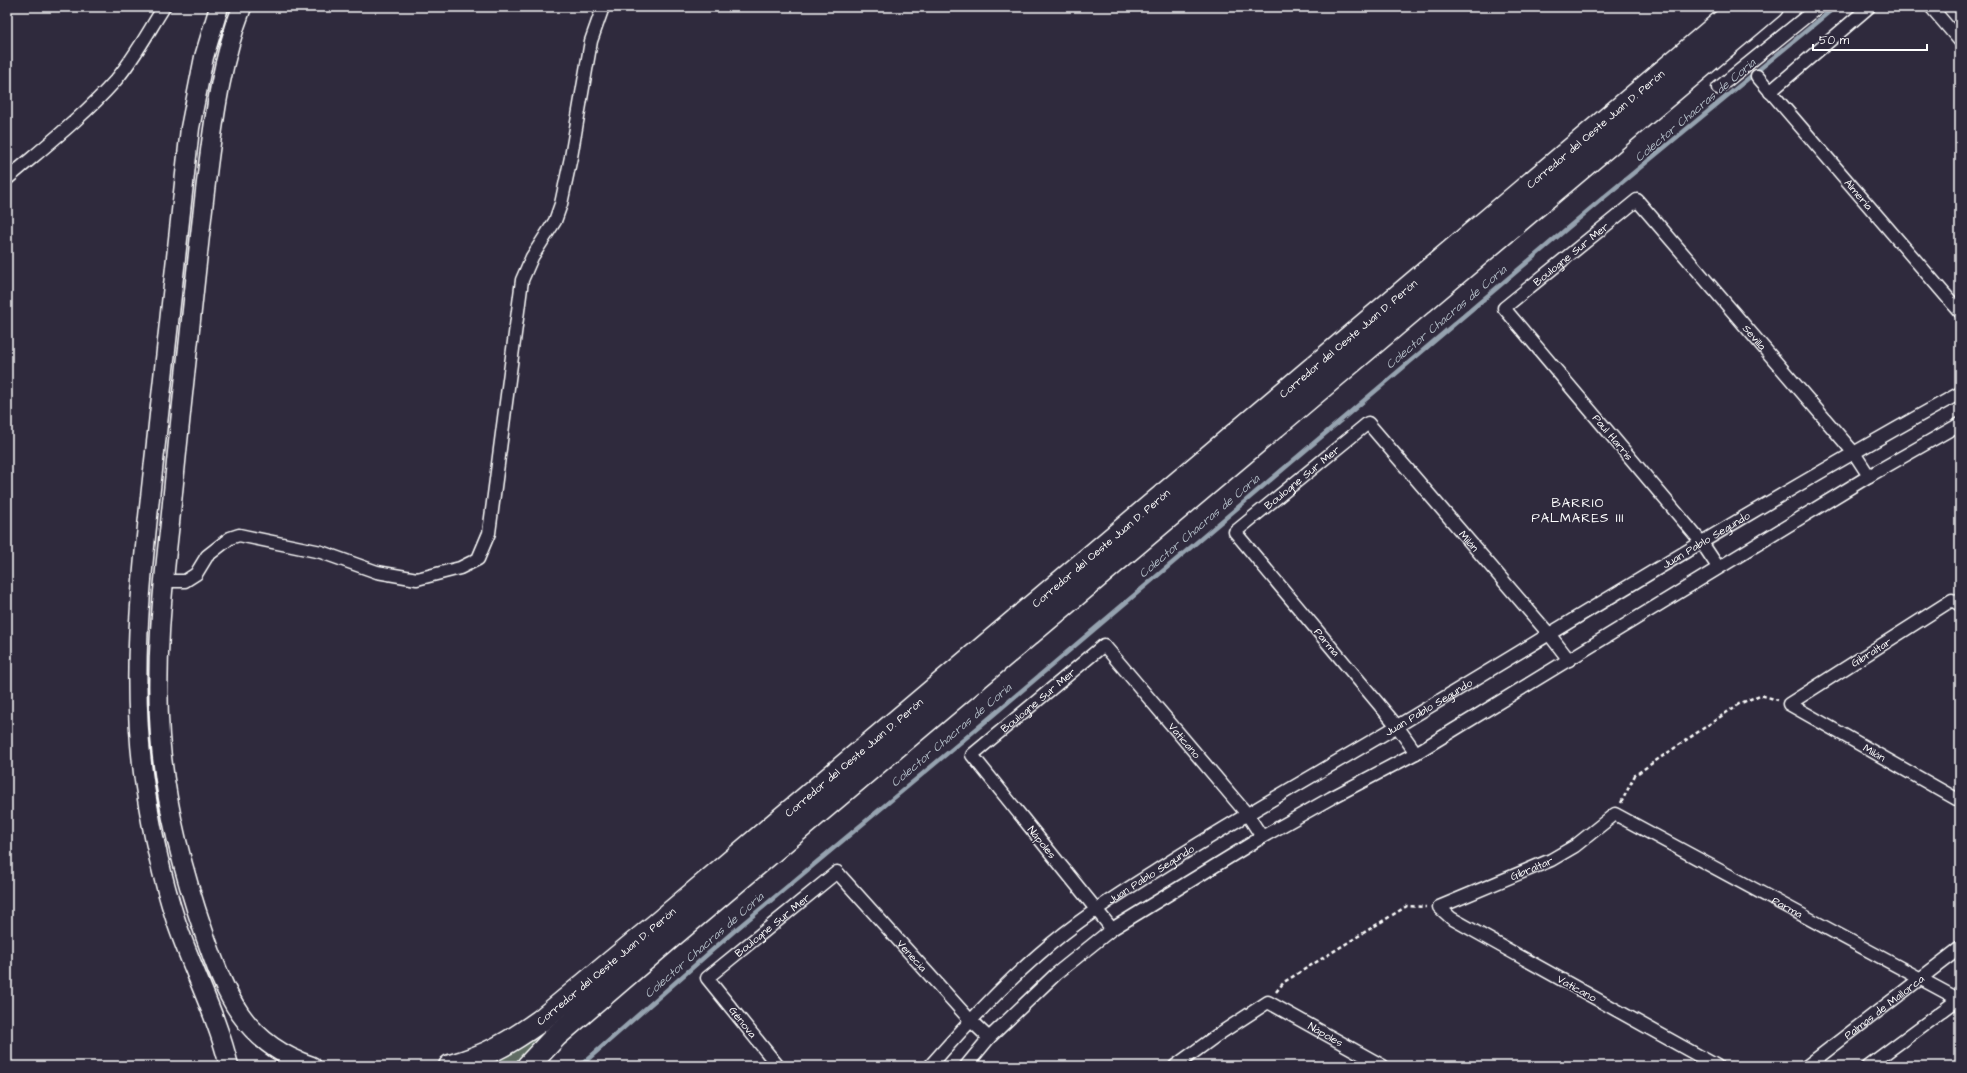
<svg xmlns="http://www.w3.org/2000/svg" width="1967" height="1073" font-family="'Architects Daughter',sans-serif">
<rect width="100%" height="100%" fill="#2f2a3d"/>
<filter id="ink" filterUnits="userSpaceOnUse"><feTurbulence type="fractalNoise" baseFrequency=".025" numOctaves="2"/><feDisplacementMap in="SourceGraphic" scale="8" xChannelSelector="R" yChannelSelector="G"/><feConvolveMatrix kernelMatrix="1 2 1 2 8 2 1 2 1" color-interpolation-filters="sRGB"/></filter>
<g filter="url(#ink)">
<path fill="#5e6c63" stroke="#aeb6b1" d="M552,1026L515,1066H471Z"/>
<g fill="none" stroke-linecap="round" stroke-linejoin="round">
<path stroke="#96a3b0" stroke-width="4.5" d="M580,1066L733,932L980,726L1603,198L1835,7"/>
<g stroke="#fff" stroke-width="15">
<g id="minor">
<path d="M1931,7L1960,41"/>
<path id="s1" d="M1757,76L1960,312"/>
<path d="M1718,88L1818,7"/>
<path d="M1770,92L1869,7"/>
<path d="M7,179C43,148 83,117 115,81C134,59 148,32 164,7"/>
<path id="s2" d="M1718,567L1702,543L1504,308L1637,200L1854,453L1869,476"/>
<path d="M164,581H185L196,574L207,556L230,538L239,535L321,552L377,572L417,579L460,568L478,559L489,533L522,280L532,257L555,221L561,204L571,157L591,41L603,7"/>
<path id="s3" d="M1960,605L1952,600L1789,704L1960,801"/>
<path id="s4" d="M1416,753L1397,726L1235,532L1368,423L1549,634L1569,660"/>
<path id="s5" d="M1112,929L972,755L1104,645L1247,814L1262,837"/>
<path id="s6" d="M778,1066L707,978L837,872L970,1020L989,1038"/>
<path id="s7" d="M930,1066C964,1027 999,989 1038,955C1074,923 1114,897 1154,872C1234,820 1317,774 1399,725C1585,613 1770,498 1960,393"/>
<path d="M966,1066L989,1038L1056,974L1112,929L1262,837L1331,798L1416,753L1869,476L1960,424"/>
<path id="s8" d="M1175,1066L1216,1036L1268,1002L1383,1066"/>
<path id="s9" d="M1717,1066L1451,918L1439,907L1551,860L1575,846L1615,814L1960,1000"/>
<path id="s10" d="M1807,1066L1960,948"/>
<path d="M1868,1066L1960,998"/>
</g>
</g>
<g stroke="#fff" stroke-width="21">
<path id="secondary" d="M219,7L204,57L190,128C179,236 167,344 155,452C143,563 128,675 145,787C152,831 161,875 175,918C191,968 217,1015 229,1066
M242,7C222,59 215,111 208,166C201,223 195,281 189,339C182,400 176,462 170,523C162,594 155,664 160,736C165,803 182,869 204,933C225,994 244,1044 312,1066"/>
</g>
<g stroke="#fff" stroke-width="25">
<g id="motorway">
<path id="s11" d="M450,1066C487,1056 509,1043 540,1021L657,924L1739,7"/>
<path d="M528,1066L556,1036L671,937L1772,7"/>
</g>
</g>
<path stroke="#fff" stroke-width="2.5" stroke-dasharray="4 3" stroke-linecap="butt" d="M1621,803L1635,775L1739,704L1760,695L1778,700
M1276,992L1284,982L1407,906L1426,907"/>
<use href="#minor" stroke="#2f2a3d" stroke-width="12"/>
<use href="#secondary" stroke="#2f2a3d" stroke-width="18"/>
<use href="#motorway" stroke="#2f2a3d" stroke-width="22"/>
</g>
</g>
<g text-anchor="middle" stroke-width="3" stroke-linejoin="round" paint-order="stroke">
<g font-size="11" fill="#fff" stroke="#2f2a3d">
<text dy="4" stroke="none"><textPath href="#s11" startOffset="1483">Corredor del Oeste Juan D. Perón</textPath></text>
<text dy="4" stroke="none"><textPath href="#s1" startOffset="156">Almería</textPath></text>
<text dy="4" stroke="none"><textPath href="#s2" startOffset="422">Boulogne Sur Mer</textPath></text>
<text dy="4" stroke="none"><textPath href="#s2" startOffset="688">Sevilla</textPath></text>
<text dy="4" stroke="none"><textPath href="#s11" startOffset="1159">Corredor del Oeste Juan D. Perón</textPath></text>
<text transform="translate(1613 437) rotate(50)" y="4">Paul Harris</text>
<text dy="4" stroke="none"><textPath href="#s4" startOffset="372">Boulogne Sur Mer</textPath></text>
<text dy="4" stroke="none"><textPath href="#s4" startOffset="613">Milán</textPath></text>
<text dy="4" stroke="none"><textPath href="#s7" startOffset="942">Juan Pablo Segundo</textPath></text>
<text dy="4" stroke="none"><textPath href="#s11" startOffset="835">Corredor del Oeste Juan D. Perón</textPath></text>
<text transform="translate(1327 642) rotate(50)" y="4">Parma</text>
<text transform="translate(1871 652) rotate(-32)" y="4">Gibraltar</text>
<text dy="4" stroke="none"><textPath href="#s5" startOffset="309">Boulogne Sur Mer</textPath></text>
<text dy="4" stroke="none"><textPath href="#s7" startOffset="618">Juan Pablo Segundo</textPath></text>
<text dy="4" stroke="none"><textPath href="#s5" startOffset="520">Vaticano</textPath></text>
<text dy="4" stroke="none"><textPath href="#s3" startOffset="301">Milán</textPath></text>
<text dy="4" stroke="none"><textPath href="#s11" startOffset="511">Corredor del Oeste Juan D. Perón</textPath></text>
<text transform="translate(1042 842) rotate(51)" y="4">Nápoles</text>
<text dy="4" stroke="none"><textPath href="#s9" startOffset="421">Gibraltar</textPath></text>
<text dy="4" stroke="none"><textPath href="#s7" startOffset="294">Juan Pablo Segundo</textPath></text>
<text dy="4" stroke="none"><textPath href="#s9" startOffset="717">Parma</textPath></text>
<text dy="4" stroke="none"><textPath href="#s6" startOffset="197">Boulogne Sur Mer</textPath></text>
<text dy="4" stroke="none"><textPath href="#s6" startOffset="393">Venecia</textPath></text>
<text dy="4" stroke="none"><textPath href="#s11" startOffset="187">Corredor del Oeste Juan D. Perón</textPath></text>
<text transform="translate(1577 988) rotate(29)" y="4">Vaticano</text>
<text dy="4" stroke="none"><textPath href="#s10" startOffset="97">Palmas de Mallorca</textPath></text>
<text transform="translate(743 1022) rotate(51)" y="4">Génova</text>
<text dy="4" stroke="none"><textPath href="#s8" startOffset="179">Nápoles</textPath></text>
</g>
<g font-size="12" font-style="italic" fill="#b0bac4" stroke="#2f2a3d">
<text transform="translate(1695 110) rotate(-40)" y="4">Colector Chacras de Coria</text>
<text transform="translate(1446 317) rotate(-40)" y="4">Colector Chacras de Coria</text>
<text transform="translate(1199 526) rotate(-40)" y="4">Colector Chacras de Coria</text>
<text transform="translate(951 735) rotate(-40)" y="4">Colector Chacras de Coria</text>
<text transform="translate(704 945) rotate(-41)" y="4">Colector Chacras de Coria</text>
</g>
<g font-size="13" letter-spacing="1" fill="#fff" stroke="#2f2a3d">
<text x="1578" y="507">BARRIO<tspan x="1578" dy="15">PALMARES III</tspan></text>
</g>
</g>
<rect width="1967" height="1073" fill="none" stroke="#2f2a3d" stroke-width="24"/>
<rect x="12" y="12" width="1943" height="1049" fill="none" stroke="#fff" stroke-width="1.5" filter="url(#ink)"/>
<path d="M1813 44v6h114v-6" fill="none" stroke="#ffffff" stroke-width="2"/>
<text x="1819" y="44" font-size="12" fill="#ffffff" stroke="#2f2a3d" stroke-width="3" paint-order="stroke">50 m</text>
</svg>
